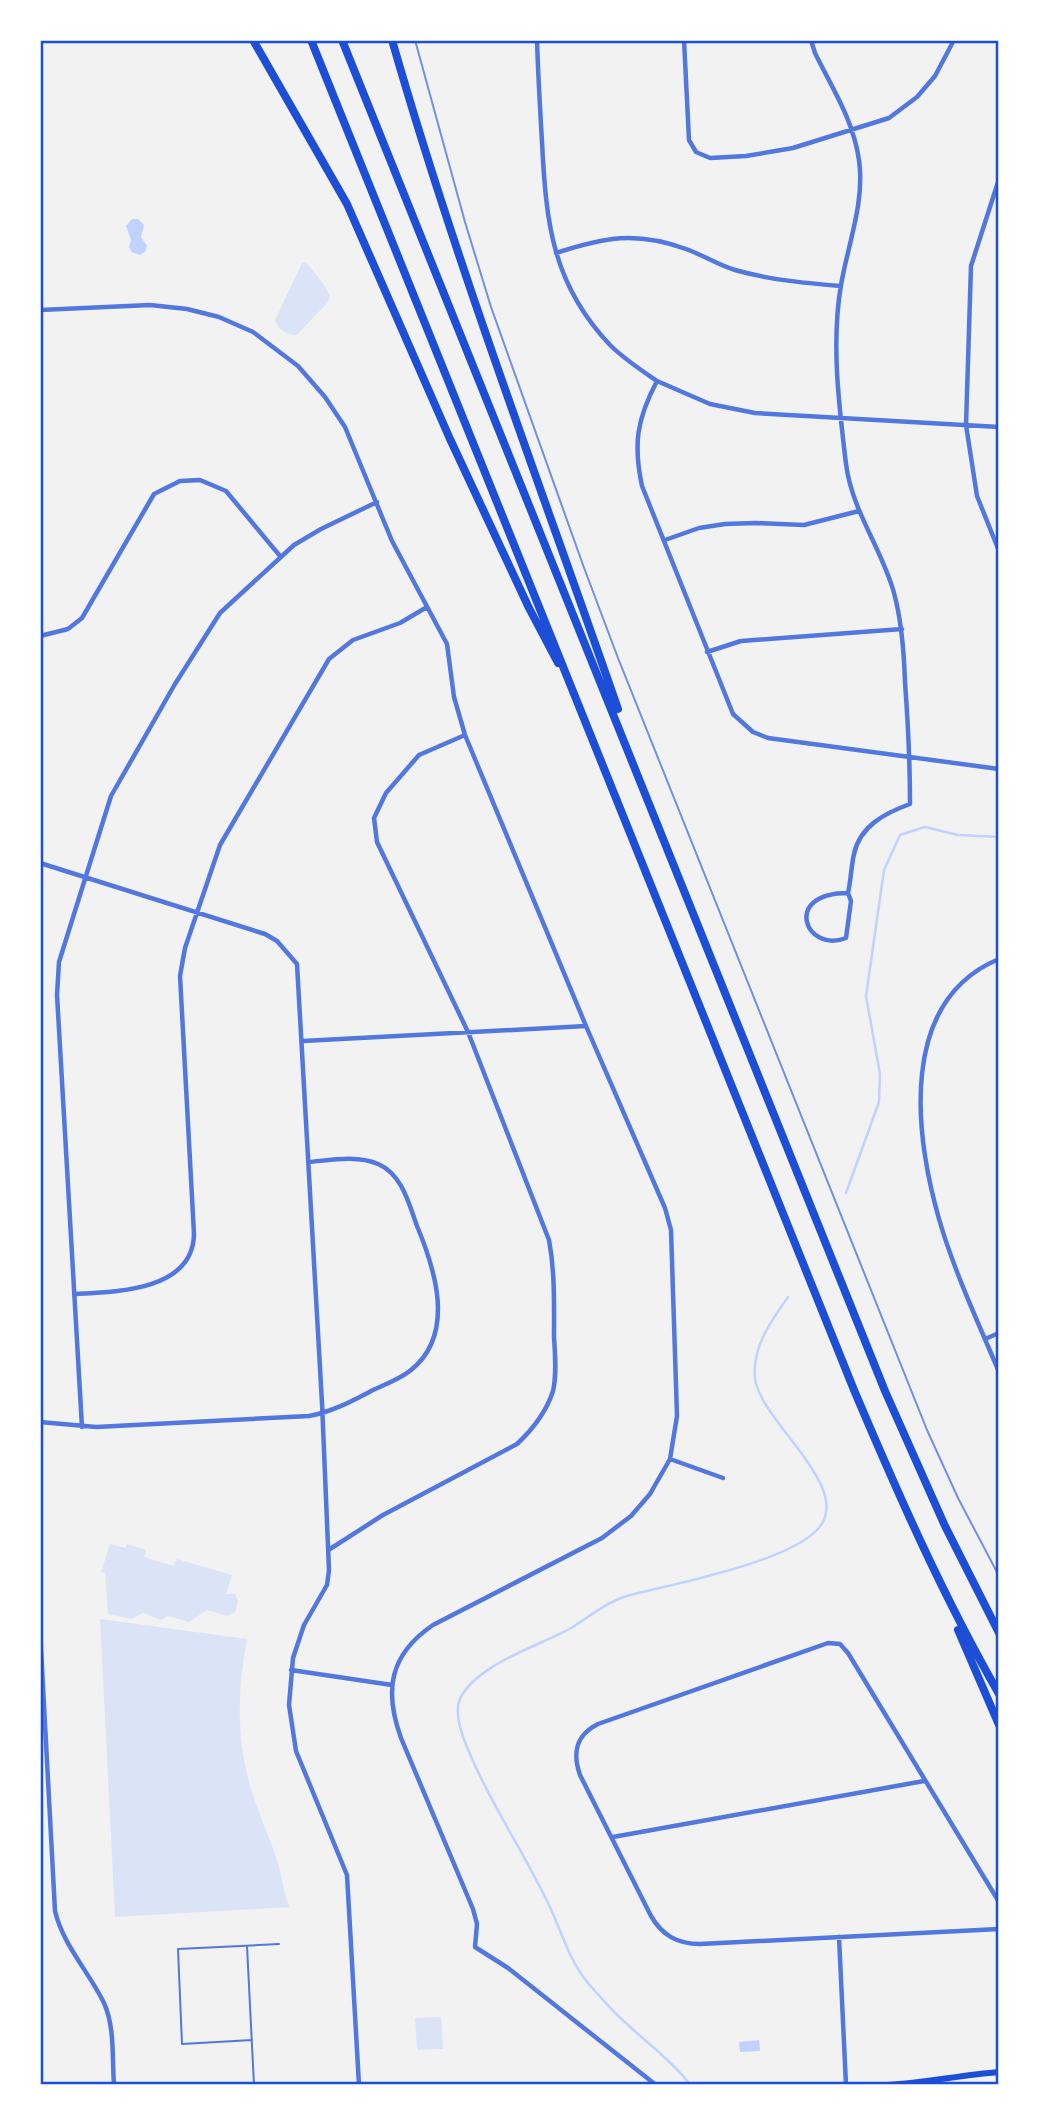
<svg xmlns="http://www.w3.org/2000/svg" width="1039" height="2125" font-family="'Roboto Condensed',sans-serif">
<rect width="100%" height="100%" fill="#f2f2f2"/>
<path fill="#dbe4f7" d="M306,262L325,286L330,297L328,302L297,335C287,335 278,330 275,320L302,263Z
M110,1544L125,1548L127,1544L146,1550L144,1557L174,1566L177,1559L232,1575L226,1594H235L238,1601L235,1612L227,1616L207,1610L189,1622L168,1616L161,1620L143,1613L131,1619L108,1614L105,1573L101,1572Z
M100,1619L247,1639C237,1691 236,1744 253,1795C260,1817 270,1838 277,1860C282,1875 283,1894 290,1907L115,1917Z
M441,2017L443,2049L417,2050L415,2018Z"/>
<path fill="#bfd3fe" d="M132,219H138L144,225L141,237L147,246L145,252L140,255L132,252L129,247L131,240L126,226Z
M759,2040L760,2051L740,2052L739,2042Z"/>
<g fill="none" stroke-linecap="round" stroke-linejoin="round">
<path stroke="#bfd3fe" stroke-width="2.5" d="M846,1193L879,1102L880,1074L866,996L884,870L900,835L925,827L958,835L999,837
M688,2082C671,2060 647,2043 627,2024C613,2012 600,1997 588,1983C569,1961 561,1929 548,1903C521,1847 485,1795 463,1737C459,1725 455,1710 460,1699C476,1664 542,1645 573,1627C590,1616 607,1602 627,1596C673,1584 785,1563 817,1530C857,1489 759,1421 755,1378C752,1347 771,1321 788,1297"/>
<path stroke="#5277de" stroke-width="2" d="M247,1946L254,2085
M252,2040L182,2044L178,1949L279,1944"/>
<path stroke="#5277de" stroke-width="4.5" d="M537,40C538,74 540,108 542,142C546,222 552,284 610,345C624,359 641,370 657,381C637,419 633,444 642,486L733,714L753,732L768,738L999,769
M684,40L689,140L696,152L710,158L746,156L793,148L889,118L917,97L935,76L954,40
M811,40L815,53C832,88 853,119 859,160C865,202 848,244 841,285C831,343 839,406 846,464C852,511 882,549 894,593C902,622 904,652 905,682C908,723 910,763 910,804C885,813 860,826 854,854C851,867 851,880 848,893C781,893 806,954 846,938L851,901L848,893
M999,179L971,266L966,425L977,496L999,551
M556,253C605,237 636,231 686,249C703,255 718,265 735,270C770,280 805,283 841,286
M40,310L150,305L187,309L219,317L253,332L298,366L325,397L345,427L392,541L447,644L454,697L465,735L586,1026L665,1208L671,1230L677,1416L670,1459L650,1494L631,1516L602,1538L433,1625C389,1655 384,1691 401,1738L473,1909L477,1924L475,1947L508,1968L656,2085
M657,381L710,404L755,413L999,427
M665,540L699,528L725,524L755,523L804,525L859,511
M40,636L68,629L82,618L154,494L180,481L200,480L226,491L280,556
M707,652L741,641L902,629
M40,863L265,934L277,941L297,964L322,1403L329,1570L327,1585L304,1625L293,1658L289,1705L296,1751L347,1875L359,2085
M999,959C898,1001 915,1134 939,1219C954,1271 978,1322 999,1372
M303,1041L586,1026
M74,1294C116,1292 193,1291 194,1234L180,976L185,948L220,845L329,659L353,640L400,623L427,607
M985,1339L999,1333
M40,1422L96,1427L309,1416C332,1412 352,1401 373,1390C386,1384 400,1379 411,1370C456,1334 435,1269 417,1226C409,1204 402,1174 378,1164C357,1155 331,1160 309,1162
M82,1427L57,995L59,962L111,796L175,684L220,613L294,545L321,529L377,502
M670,1459L723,1478
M330,1549L383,1515L517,1444C533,1429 546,1413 553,1391C557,1374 555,1354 554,1337C554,1304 555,1272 549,1240L468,1032L377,842L374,818L386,793L419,755L465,735
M40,1630L55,1911C63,1945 89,1972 104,2003C115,2027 112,2059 114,2085
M291,1670L392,1685
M613,1837L924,1781
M999,1902L848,1653L840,1644L828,1643L598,1724C576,1735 572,1752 580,1775L651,1916C662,1935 677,1944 700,1944L999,1929
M839,1937L846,2085"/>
<path stroke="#1d4ed8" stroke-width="6" d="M888,2085C925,2083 961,2075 999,2072"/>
<path stroke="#1d4ed8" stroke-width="8" d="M253,40L347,204L450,439L529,608L558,663
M311,40L854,1390C898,1494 943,1596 999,1694
M342,40L885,1391L945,1526L999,1633
M392,40C457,267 541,487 618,709
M958,1630L999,1725"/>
<path stroke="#7290e2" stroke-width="2" d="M415,40L465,222L491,307L583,565L618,658L927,1430L958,1498L999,1576"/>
</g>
<rect width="1039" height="2125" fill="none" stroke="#ffffff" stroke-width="84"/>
<rect x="42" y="42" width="955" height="2041" fill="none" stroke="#1d4ed8" stroke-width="2.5"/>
</svg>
